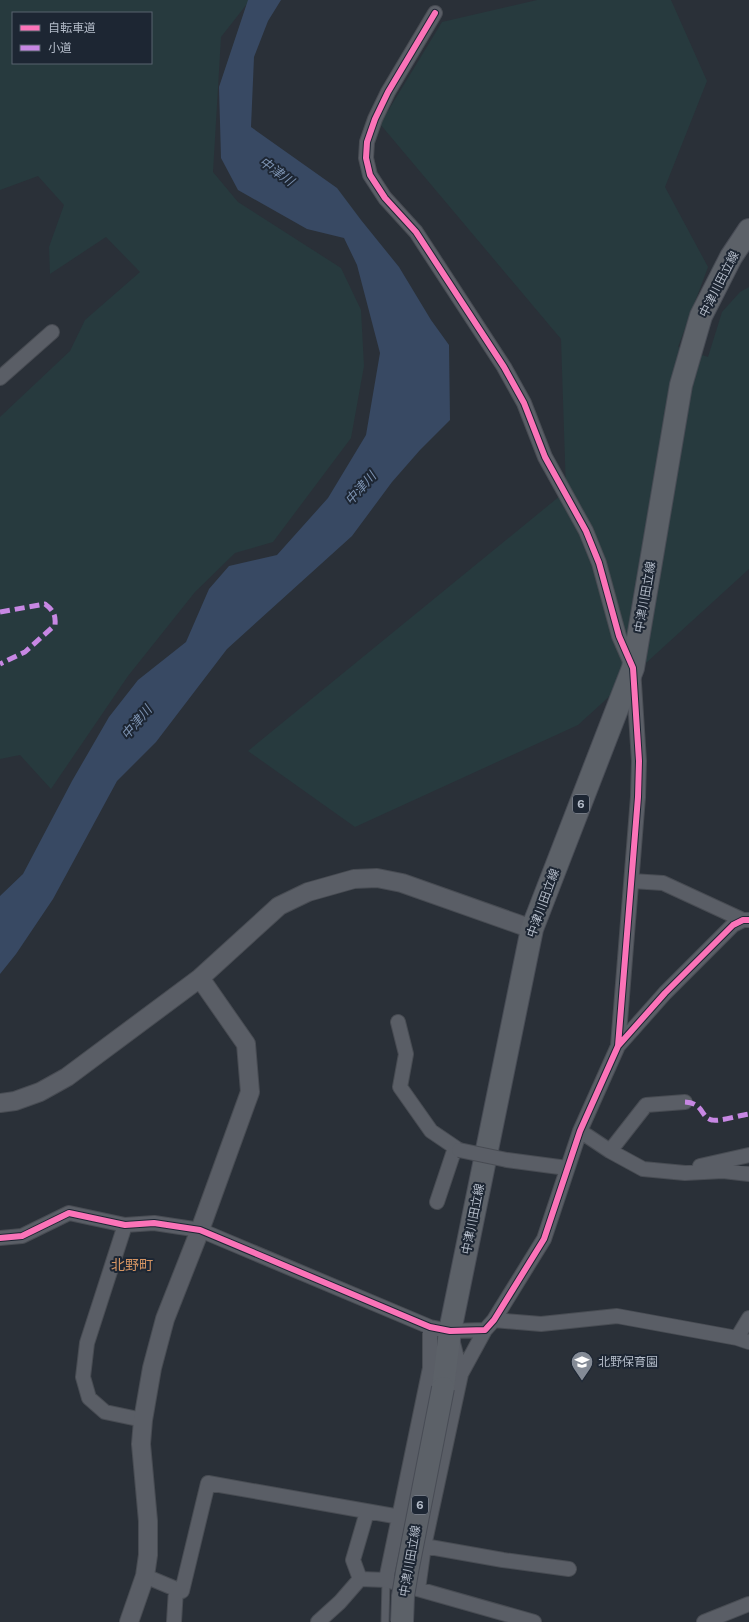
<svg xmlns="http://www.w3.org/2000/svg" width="749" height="1622" font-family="'Public Sans','Noto Sans JP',sans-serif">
<rect width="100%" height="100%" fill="#2a3038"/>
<path fill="#273a3e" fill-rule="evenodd" d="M0,0H250L221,37L213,172L238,202L341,268L361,310L364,366L351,438L273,542L235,553L195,592L128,676L51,789L20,755L0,759V417L70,351L85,320L140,272L106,237L50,274L49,247L64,205L38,176L0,190ZM13,13H151V63H13Z
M537,0H671L707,81L665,187L708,267L678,347L708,357L722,312L740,292L749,287V569L578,725L355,827L248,751L566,491L561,339L380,124L442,22Z"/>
<path fill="#384963" d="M248,0H281L268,21L254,57L251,127L337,188L361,220L399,267L431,320L449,345L450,420L420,450L392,482L352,536L227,649L156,742L117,781L53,899L16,954L0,974V896L23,874L72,781L109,717L138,680L186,642L209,589L229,566L277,555L328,498L366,435L380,353L357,265L344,238L307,229L238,190L221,158L219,87Z"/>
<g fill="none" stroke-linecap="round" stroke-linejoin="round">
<g stroke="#484c53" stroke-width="9">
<path id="service" d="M385,1622L386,1580"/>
</g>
<g stroke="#484c53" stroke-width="16">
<path id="minor" d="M435,13L388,92L375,119L367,142L366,158L370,175L385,198L416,232L504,367L524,403L545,457L586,531L599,563L619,636L633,668L639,761L638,797L618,1046
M0,378L52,332
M632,881L663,883L743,920
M398,1022L406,1054L400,1087L431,1131L459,1150
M580,1131L610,1151L643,1169L685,1173L723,1171L749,1174
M610,1151L646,1105L685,1102
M507,1160L567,1168
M700,1166L749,1155
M437,1202L455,1148
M125,1225L87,1343L83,1377L89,1398L105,1412L143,1420
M0,1238L22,1236L69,1213L125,1225L154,1223L200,1230L430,1327L450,1331L485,1330L494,1320L544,1239L580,1131L618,1046L665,993L733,925L743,920H749
M494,1320L541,1324L617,1316L737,1338L749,1342
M737,1338L749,1318
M461,1374L485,1330
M424,1546L503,1560L569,1569
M145,1576L176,1589L174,1622
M360,1579L353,1560L367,1512
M386,1580L430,1368V1327
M176,1589L182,1591L208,1483L400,1517
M418,1589L424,1546L461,1374L453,1343
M318,1622L340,1602L360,1579L386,1580L534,1622
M704,1622L749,1604"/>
</g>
<g stroke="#484c53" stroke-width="20">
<path id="tertiary" d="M0,1103L15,1101L40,1092L67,1077L200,978L279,906L308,892L354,879L377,878L402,883L532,929
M129,1622L145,1576L148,1555V1521L141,1444L143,1420L152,1368L165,1319L200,1230L250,1092L246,1044L200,978"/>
</g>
<g stroke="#484c55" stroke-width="24">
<path id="primary" d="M443,1388L450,1331L532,929L633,668L681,385L701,316L731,257L749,230"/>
</g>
<use href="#service" stroke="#5a5e66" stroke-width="7"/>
<use href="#minor" stroke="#5a5e66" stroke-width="14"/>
<use href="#tertiary" stroke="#5a5e66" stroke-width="18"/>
<use href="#primary" stroke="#5c6168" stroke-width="22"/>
<g stroke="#484c53" stroke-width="16" stroke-linecap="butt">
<path id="minor-bridge" d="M459,1150L507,1160"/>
</g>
<g stroke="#484c55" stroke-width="24" stroke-linecap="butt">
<path id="primary-bridge" d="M402,1622L403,1596L407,1572L443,1388"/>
</g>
<use href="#minor-bridge" stroke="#5a5e66" stroke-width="14"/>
<use href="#primary-bridge" stroke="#5c6168" stroke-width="22"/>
<path stroke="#c787e3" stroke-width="5" stroke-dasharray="10 5" stroke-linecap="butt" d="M0,612L45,604C53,610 56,615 55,625L25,652L0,664
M685,1102C704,1103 700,1117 712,1120C718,1122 741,1115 749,1114"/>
<g stroke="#1d2633" stroke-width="8">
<path id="cycleway" d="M435,13L388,92L375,119L367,142L366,158L370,175L385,198L416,232L504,367L524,403L545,457L586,531L599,563L619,636L633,668L639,761L638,797L618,1046
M0,1238L22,1236L69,1213L125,1225L154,1223L200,1230L430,1327L450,1331L485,1330L494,1320L544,1239L580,1131L618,1046L665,993L733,925L743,920H749"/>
</g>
<use href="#cycleway" stroke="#fb73b8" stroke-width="6"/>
</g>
<defs>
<g id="school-pin" transform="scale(1.15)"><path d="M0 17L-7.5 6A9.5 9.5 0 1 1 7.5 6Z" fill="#848b96" stroke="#1d2633"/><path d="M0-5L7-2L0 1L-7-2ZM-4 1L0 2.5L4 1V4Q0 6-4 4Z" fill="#fff"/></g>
</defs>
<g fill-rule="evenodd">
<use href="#school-pin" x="582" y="1362"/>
</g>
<g text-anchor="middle" stroke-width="4" stroke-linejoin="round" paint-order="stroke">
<g fill="#1d2633" stroke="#878f9c" stroke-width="1">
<rect x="573" y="795" width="16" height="18" rx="3"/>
<rect x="412" y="1496" width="16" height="18" rx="3"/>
</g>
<g font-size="11" font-weight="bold" fill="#b4bcc9">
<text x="581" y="808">6</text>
<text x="420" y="1509">6</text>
</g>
<g font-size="12" fill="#b4bcc9" stroke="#1d2633">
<text transform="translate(719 284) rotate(-63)" y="4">中津川田立線</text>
<text transform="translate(645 597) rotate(-80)" y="4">中津川田立線</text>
<text transform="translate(543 903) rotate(-70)" y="4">中津川田立線</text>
<text transform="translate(473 1219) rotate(-79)" y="4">中津川田立線</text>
<text transform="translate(410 1561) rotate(-80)" y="4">中津川田立線</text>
</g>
<g font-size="12" fill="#b4bcc9" stroke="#1d2633" text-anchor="start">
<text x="598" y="1366">北野保育園</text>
</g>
<g font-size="13" font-style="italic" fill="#7c92b1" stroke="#1d2633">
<text transform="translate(277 171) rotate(36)" y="5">中津川</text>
<text transform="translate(360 488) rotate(-48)" y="5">中津川</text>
<text transform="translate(136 722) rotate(-50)" y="5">中津川</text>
</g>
<g font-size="14" fill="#d59563" stroke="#1d2633">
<text x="132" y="1270">北野町</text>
</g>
</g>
<rect x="12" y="12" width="140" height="52" fill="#1d2633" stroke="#59626f"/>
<rect x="20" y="25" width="20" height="6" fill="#fb73b8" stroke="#59626f"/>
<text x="48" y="32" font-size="12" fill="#b4bcc9">自転車道</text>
<rect x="20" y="45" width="20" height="6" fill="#c787e3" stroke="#59626f"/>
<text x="48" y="52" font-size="12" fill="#b4bcc9">小道</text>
</svg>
